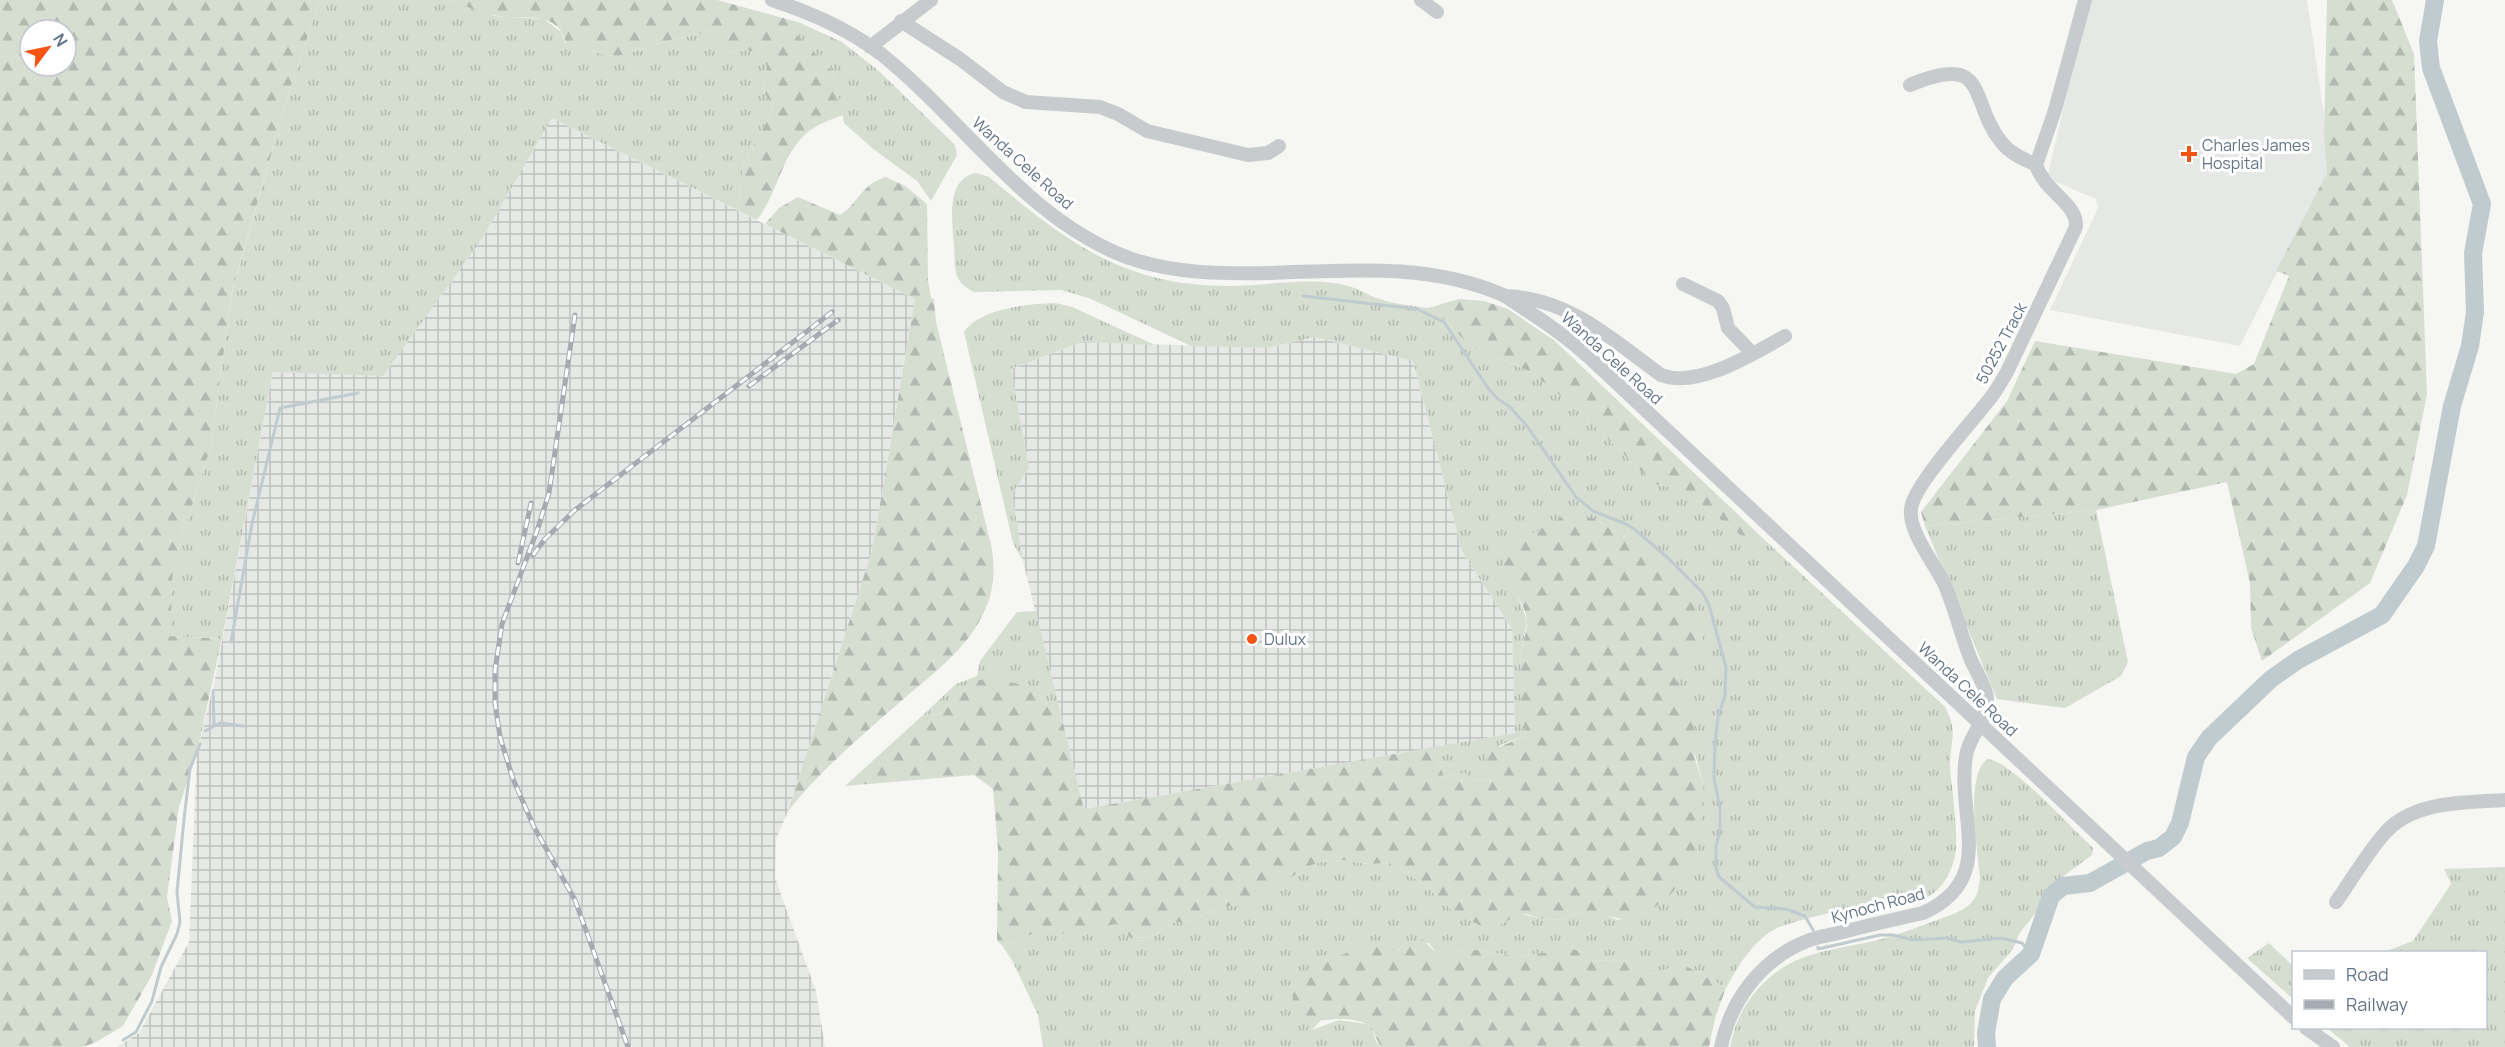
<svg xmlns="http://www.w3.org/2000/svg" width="2505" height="1047" font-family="Manrope,sans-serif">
<defs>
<pattern id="industrial-grid" width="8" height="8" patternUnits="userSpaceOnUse" patternTransform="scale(1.5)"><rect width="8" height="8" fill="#e6e8e5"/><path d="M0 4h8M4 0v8" fill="none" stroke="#bec1bf"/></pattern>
<pattern id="grass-tufts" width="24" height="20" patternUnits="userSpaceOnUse" patternTransform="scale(1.5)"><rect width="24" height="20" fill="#d6ded2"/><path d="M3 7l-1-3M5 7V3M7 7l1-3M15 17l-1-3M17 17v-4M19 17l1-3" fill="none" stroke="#b1b9b0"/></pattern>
<pattern id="forest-firs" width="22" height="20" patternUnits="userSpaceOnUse" patternTransform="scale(1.5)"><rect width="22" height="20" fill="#d6ded2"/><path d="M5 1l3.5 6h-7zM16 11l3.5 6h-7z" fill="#b1b9b0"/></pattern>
</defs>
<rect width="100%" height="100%" fill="#f6f6f2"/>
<path fill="#e6e8e5" d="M2089,0H2307L2324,115L2327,173L2240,346L2050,310L2098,208L2096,199L2047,178Z"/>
<path fill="url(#industrial-grid)" d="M552,118L915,299L872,551L788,811L776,839L775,878L816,991L825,1047H117L139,1033L189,942L197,752L214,684L273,372L383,375L482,239Z
M1315,337L1413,361L1462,551L1512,629L1515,733L1084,809L1023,561L1012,494L1029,468L1011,369L1082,342L1267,348Z"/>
<path fill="url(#grass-tufts)" d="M320,0H449L495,16L544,19L561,32L567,47H586L603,55L619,56L674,39L712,31L722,47L728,52L747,50L759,53L767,66L763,91L774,108L744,163L737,210L552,118L482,239L383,376L273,372L222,639L169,636L173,566L211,446L232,292L293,79Z
M798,22L842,42L880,72L955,145L957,155L931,201L917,181L872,148L844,123L833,72L794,33Z
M976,173L989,177C1066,241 1122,286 1229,286C1265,286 1313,276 1348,286C1358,288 1367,295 1377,298C1392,304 1410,305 1426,308L1432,307L1469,345L1531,372L1580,411L1654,484L1682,489L1748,541L1768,543L1945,707C1958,732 1951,737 1950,763C1950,774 1952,785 1953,795C1954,817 1960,842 1953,863C1936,914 1898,901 1858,907C1844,909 1786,923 1775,929C1751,943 1739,965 1726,988L1688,967H1673L1652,974L1645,973L1625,962L1611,960L1597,961L1585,953L1571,948L1520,957L1470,949L1454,951L1445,958L1438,956L1429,943H1407L1395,951L1387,949L1312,1030L1339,1020L1367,1024L1372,1028L1376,1042L1382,1047H1043L1038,1015L1012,960L1003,947L1034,933L1116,924L1131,938L1150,937L1172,923L1192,921L1216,908L1235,905L1306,867L1321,862L1342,860L1369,864L1390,863L1425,885L1453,911L1497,926L1521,914L1548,920L1562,919L1585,912L1601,914L1618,920L1654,908L1703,784L1676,679L1678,669L1698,651L1702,642L1703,627L1663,560L1593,518L1515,588L1527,621L1521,652L1520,683L1526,736L1500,745L1489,779L1468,781L1465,773L1444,777L1434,747L1515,733L1512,629L1462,551L1413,361L1315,337L1267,348L1191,346L1089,298L1061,290L974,292C967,288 960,284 957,276C954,268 955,256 954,248C953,224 944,179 976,173Z
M1055,303L1072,307L1155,345L1082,342L1011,369L1029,468L1012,494L1023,561L1013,543L964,332C980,308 1028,304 1055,303Z
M2096,510L2128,662L2121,676L2065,708L1997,699L1925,526Z
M1036,611L1063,723L1038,694L972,681L940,714L923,715L956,684L977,676L980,661L1017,612Z
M1988,759C2009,760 2069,825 2087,842L2093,848L2092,855L2053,884L2038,910L2019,934L2013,949L1988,978L1975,1011L1974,1047H1730C1736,1012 1758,981 1789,964C1817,949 1851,947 1882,939C1900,934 1917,927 1934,921C1947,916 1961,913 1971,903C1978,896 1979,887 1980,878C1978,853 1964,772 1988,759Z
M2505,867V1047H2350L2327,1028H2486V952H2384L2413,941L2451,884L2444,869Z
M2269,943L2293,966V999L2247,958Z"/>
<path fill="url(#forest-firs)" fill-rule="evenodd" d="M0,0H320L293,79L232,291L211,446L173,566L170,636L222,639L197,752L179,807L167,897L172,921L152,975L123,1026L96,1042L83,1047H0ZM30,30H66V66H30Z
M449,0H717L798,22L795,33L833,72L843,115C832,119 818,124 809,131C780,155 779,192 757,220L737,210L744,163L774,108L763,91L767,66L759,53L747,50L728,52L722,47L712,31L674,39L619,56L603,55L586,47H567C559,6 522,22 493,15C478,12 464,5 449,0Z
M2327,0H2392L2414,54L2427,394L2407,495L2370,583L2262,661L2251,628L2250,583L2227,482L2096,510L1925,526L1921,512L2007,401L2035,341L2236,374L2254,364L2289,276L2276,271L2327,173L2324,135Z
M886,177L905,186L927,204L928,280L931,298L934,299L936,322L991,545C996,569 994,594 982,616C966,649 934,673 907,696C866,732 822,768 788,811L872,551L915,299L765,224L779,208L798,197L840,215C859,203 861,184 886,177Z
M1459,299L1484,301L1508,309L1555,341L1768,543L1748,541L1682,489L1654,484L1580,411L1531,372L1469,345L1432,307Z
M1564,516L1593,518L1663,560L1694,602L1703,627V642L1698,651L1678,669L1676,679L1694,727L1695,759L1703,784L1704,804L1700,840L1697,855L1684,878L1670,895L1654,908L1623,919L1585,912L1562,919L1547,920L1526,914H1521L1497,926H1481L1453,911L1425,885L1390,863L1369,864L1342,860L1321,862L1306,867L1264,896L1235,905L1216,908L1192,921L1172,923L1150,937L1131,938L1116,924L1043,937L1034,933L1003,947L997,940L998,849L993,789L974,775L845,786L923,715L940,714L972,681L993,678L1018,684L1038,694L1063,723L1084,809L1434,747L1444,777L1465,773L1468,781L1489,779L1486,752L1526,736C1521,710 1518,681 1521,654C1522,643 1527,632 1527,622C1527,601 1499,576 1505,558C1510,542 1549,525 1564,516Z
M1422,939L1438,955L1444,958L1454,951L1470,949L1520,957L1570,948L1585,953L1597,961L1611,960L1625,962L1645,973L1652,974L1673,967H1688L1726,988L1715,1018L1709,1047H1382C1375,1041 1375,1028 1367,1024C1326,1006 1292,1047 1292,983L1301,973L1374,941L1387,949L1395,951L1407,943Z"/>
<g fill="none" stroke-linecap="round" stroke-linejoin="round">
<path stroke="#c0cbd0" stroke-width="3" d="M1303,296L1417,309L1444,322L1488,388L1498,399L1510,407L1527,426L1576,497L1593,511L1626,524L1634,529L1667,557L1702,592L1709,605L1726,667L1725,695L1718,717L1715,744L1714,778L1720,808V831L1716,846V868L1719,877L1755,907L1786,909L1805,916L1813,930
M231,642L252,524L280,408L358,393
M213,691L214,725
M205,731L220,723L243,726
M1818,947V949L1880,935H1893L1913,940L1947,938L1961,942L2001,938L2022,943L2031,954
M123,1040L136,1032L152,1001L161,967L177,934L180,922L177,892L184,819L190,769L200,744"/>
<path stroke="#c0cbd0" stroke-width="18" d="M1987,1047L1986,1033L1992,999L2005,978L2031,954L2051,896L2063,886L2090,883L2147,851L2159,848L2173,837L2180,823L2196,757L2209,738L2271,679L2298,660L2382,615L2416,566L2426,546L2452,406L2470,346L2475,312L2473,253L2482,204L2431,68L2428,41L2435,0"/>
<path stroke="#c8cbce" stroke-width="14" d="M772,0C809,12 850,30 881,54C964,120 1026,220 1129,258C1175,274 1224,274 1272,273C1350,270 1430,263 1503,295C1510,298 1516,304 1523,308C1547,323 1569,339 1590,358L2294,1018
M1421,0L1437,12
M901,21L960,59L1003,92L1026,102L1100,107L1118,114L1147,131L1248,155L1268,153L1279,146
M870,47L931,0
M1910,85C1991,51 1968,102 2002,143C2011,154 2024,159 2036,165
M1683,284L1718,301L1723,308L1728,328L1753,354
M1507,296C1572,300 1611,339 1661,375C1697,389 1753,354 1785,336
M2336,902C2352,879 2366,855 2384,834C2413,800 2465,803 2505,800
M2306,1028L2333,1047
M1721,1047C1731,1000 1761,959 1807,941C1818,936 1831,935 1843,932C1869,925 1896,919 1923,913C1998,879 1956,818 1966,756C1969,734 1992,716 1986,693C1983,682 1976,671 1971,660C1961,635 1955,608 1944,583C1934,563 1908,531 1911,509C1913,485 1975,419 1992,396C1998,388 2002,380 2007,372L2076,227C2078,203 2045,193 2036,165L2055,110L2085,0"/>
<g stroke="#a5abb1" stroke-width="5">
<path id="rail" d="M575,315L549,493L538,528L502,624L495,670V703L500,737L513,779L534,827L575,900L628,1047
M749,386L838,320
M533,555L545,539L575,510L832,312
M518,563L531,503"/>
</g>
<use href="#rail" stroke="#fff" stroke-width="3" stroke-dasharray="9" stroke-linecap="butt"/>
</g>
<g fill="#f55313" stroke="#fff" stroke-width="2">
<path d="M2186 145h6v6h6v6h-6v6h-6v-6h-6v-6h6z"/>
<circle cx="1252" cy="639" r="6"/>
</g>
<g text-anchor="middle" stroke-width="6" stroke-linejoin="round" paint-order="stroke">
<g font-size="16" fill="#627486" stroke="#fff" text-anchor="start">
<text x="2202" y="151">Charles James<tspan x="2202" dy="18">Hospital</tspan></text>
<text x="1264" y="645">Dulux</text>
</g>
<g font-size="16" fill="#627486" stroke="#fff">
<text transform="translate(1023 163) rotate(42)" y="6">Wanda Cele Road</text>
<text transform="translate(2001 343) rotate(-62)" y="6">50252 Track</text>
<text transform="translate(1612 358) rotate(42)" y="6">Wanda Cele Road</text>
<text transform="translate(1968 689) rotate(43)" y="6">Wanda Cele Road</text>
<text transform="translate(1878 905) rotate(-15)" y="6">Kynoch Road</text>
</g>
</g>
<rect x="2292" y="951" width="195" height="78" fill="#ffffff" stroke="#c0c7cf" stroke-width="1.5"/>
<rect x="2304" y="970" width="30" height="9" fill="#c8cbce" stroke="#c0c7cf" stroke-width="1.5"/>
<text x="2346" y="981" font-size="18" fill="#627486">Road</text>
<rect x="2304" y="1000" width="30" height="9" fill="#a5abb1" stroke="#c0c7cf" stroke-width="1.5"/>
<text x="2346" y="1011" font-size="18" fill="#627486">Railway</text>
<g transform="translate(48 48) rotate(58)"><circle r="28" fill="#ffffff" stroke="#c0c7cf" stroke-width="1.5"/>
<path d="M0-4.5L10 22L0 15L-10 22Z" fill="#f55313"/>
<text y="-9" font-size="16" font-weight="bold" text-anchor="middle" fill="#627486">N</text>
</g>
</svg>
